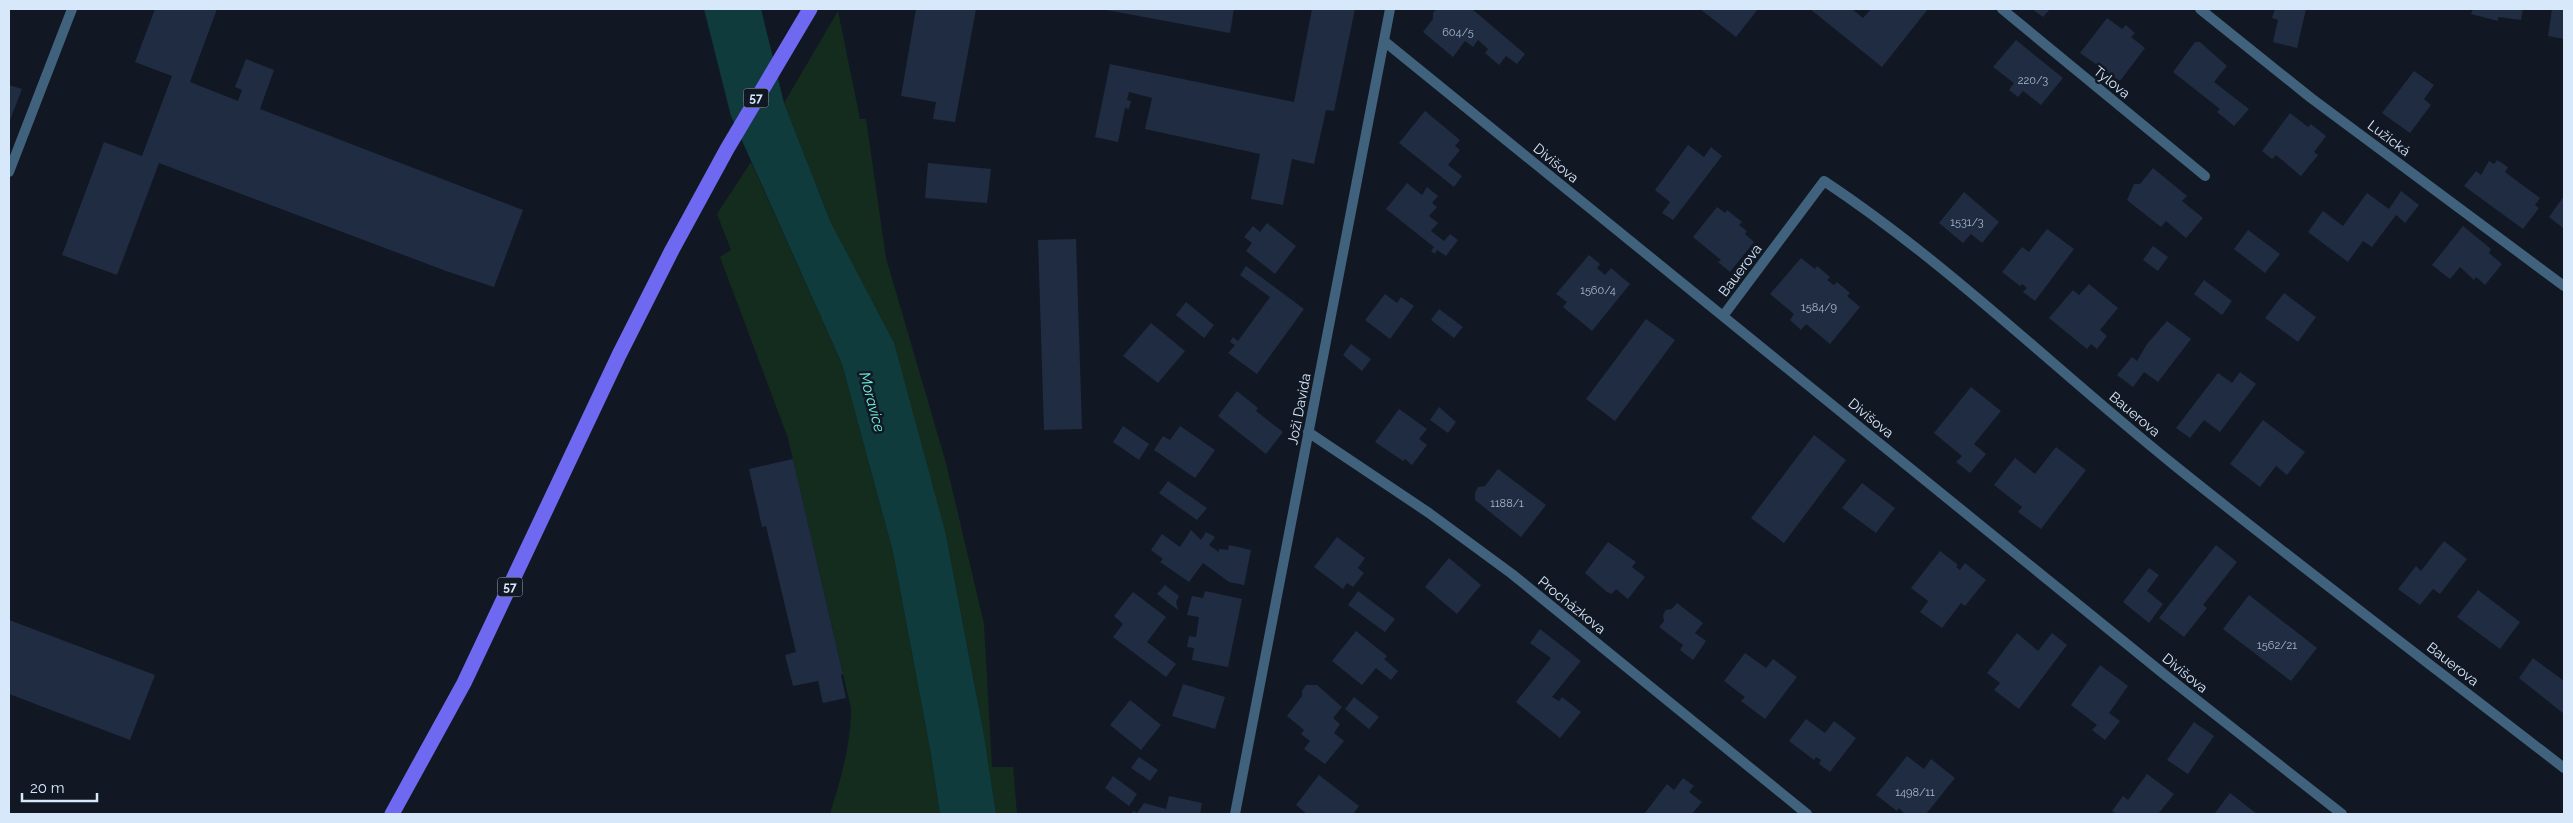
<svg xmlns="http://www.w3.org/2000/svg" width="2573" height="823" font-family="Raleway,sans-serif">
<rect width="100%" height="100%" fill="#111823"/>
<path fill="#142c1d" d="M838,11L860,119H866L886,258L946,463L984,624L992,767H1013L1017,814H996L984,735L946,535L831,223L784,103Z
M751,162L842,364L893,552L930,749L940,814H830C841,778 851,745 851,708L788,438L720,257L731,250L717,214Z"/>
<path fill="#0f3b3d" d="M704,9H761L784,103L831,223L894,343L946,535L984,735L996,814H940L930,749L893,552L842,364L731,116Z"/>
<path fill="#1f2c42" d="M155,9H217L190,82L238,101L242,90L235,87L246,59L274,70L260,109L523,210L494,287L446,271L159,163L117,275L62,255L104,142L142,156L172,76L135,62Z
M916,9H976L955,122L933,119L936,102L901,96Z
M1101,9H1234L1230,33Z
M1312,9H1355L1334,111L1326,110L1314,164L1292,159L1283,205L1251,199L1260,154L1145,129L1152,98L1129,92L1127,100L1131,101L1129,109L1125,108L1118,142L1095,137L1110,64L1294,102Z
M1436,9H1472L1525,54L1517,64L1506,56L1499,65L1485,53L1488,49L1478,40L1473,47L1465,41L1453,57L1423,32L1433,19V13Z
M1700,9H1758L1736,37Z
M1810,9H1852L1863,18L1871,9H1928L1882,67Z
M2032,9H2050L2043,17Z
M2275,9H2306L2297,48L2273,42L2278,20L2272,18Z
M2473,9H2523L2521,20L2498,17V21L2471,14Z
M2552,9H2564V39L2548,36Z
M2107,18L2122,29L2126,25L2135,33L2131,37L2145,48L2120,81L2080,53Z
M2016,40L2063,78L2041,105L2023,91L2018,97L2009,90L2014,83L1993,67Z
M2195,42H2200L2227,66L2214,82L2249,109L2234,126L2217,112L2220,109L2173,72Z
M2414,71L2434,85L2424,99L2431,105L2410,133L2382,113Z
M9,85L22,89L10,120L9,119Z
M1425,111L1460,140L1455,146L1460,150L1448,165L1462,176L1454,187L1399,143Z
M2290,113L2308,127L2311,124L2326,136L2314,152L2318,155L2301,176L2276,155L2272,159L2262,151Z
M1688,145L1704,157L1711,147L1722,156L1673,220L1662,213L1670,202L1655,190Z
M2497,160L2508,167L2505,172L2540,198L2535,205L2539,208L2523,229L2464,186L2476,171L2481,175L2489,161L2494,164Z
M928,163L991,169L987,203L925,198Z
M2153,168L2187,196L2182,201L2203,218L2186,238L2166,221L2161,227L2127,200L2134,184H2140Z
M1407,183L1422,195L1427,187L1438,196L1432,203L1437,207L1429,216L1438,223L1431,231L1444,241L1450,234L1458,240L1446,256L1437,250L1435,254L1431,251L1434,247L1386,209Z
M2401,191L2419,205L2405,223L2396,215L2372,247L2363,241L2348,262L2308,232L2323,211L2343,226L2367,193L2389,209Z
M1964,192L1999,222L1982,243L1971,234L1963,243L1939,223Z
M2564,196V225L2563,228L2549,217Z
M1717,207L1725,213L1727,210L1742,222L1739,225L1747,231L1745,234L1754,242L1730,272L1718,262L1721,260L1693,237Z
M1267,223L1296,246L1275,274L1246,251L1252,243L1244,237L1253,226L1260,232Z
M2463,226L2491,249L2489,253L2502,264L2485,285L2476,277L2474,280L2460,267L2450,279L2432,265Z
M2047,229L2074,249L2035,301L2023,292L2027,288L2022,284L2020,286L2002,272L2022,247L2029,252Z
M2248,230L2280,254L2265,273L2234,249Z
M1076,239L1082,429L1044,430L1038,240Z
M2153,246L2168,257L2158,271L2143,260Z
M1589,255L1600,264L1597,268L1605,275L1611,268L1630,284L1592,331L1563,307L1567,302L1556,294Z
M1801,258L1815,269L1817,266L1830,277L1827,280L1834,285L1837,282L1850,293L1847,296L1860,307L1830,344L1806,324L1801,330L1790,320L1794,314L1770,294Z
M1246,266L1304,309L1257,374L1228,353L1235,345L1230,342L1233,337L1238,341L1270,297L1240,275Z
M2204,280L2232,301L2222,315L2194,294Z
M2089,284L2118,308L2100,330L2107,336L2097,349L2091,344L2087,349L2049,318L2073,290L2079,295Z
M2284,293L2316,317L2298,342L2265,318Z
M1385,294L1397,303L1401,297L1414,306L1390,339L1365,320Z
M1186,302L1214,325L1204,338L1176,315Z
M1439,309L1463,327L1454,338L1431,320Z
M1646,319L1675,340L1615,421L1586,399Z
M2167,321L2191,339L2158,382L2144,372L2133,387L2117,375L2132,357L2137,361L2147,344Z
M1151,323L1185,351L1158,383L1123,356Z
M1351,344L1371,359L1362,371L1343,355Z
M2240,372L2256,384L2220,432L2204,420L2190,438L2176,428L2218,373L2232,383Z
M1971,387L2001,411L1974,444L1986,454L1970,473L1956,462L1962,456L1934,433Z
M1237,391L1258,408L1256,411L1283,432L1266,454L1218,416Z
M1439,407L1456,422L1448,433L1430,420Z
M1399,409L1427,429L1419,439L1427,445L1412,465L1405,459L1403,461L1375,442Z
M2263,420L2305,452L2287,475L2276,466L2260,487L2230,464Z
M1123,426L1149,444L1139,460L1113,442Z
M1180,426L1215,450L1195,478L1154,450L1163,436L1170,440Z
M1814,435L1846,460L1784,543L1751,518Z
M2056,447L2086,470L2041,529L2018,512L2022,507L1994,485L2015,458L2035,474Z
M793,459L843,674L841,675L846,698L823,703L818,681L793,686L785,655L796,652L766,526L762,527L749,469Z
M1498,469L1546,505L1521,537L1475,500V493L1478,487L1485,486Z
M1168,481L1207,508L1197,520L1159,493Z
M1862,483L1895,508L1876,533L1842,508Z
M1191,530L1201,540L1206,532L1215,537L1209,545L1219,552V549L1228,550L1229,545L1251,550L1244,585L1229,582L1203,563L1189,582L1160,562L1163,559L1151,550L1162,534L1180,547Z
M1337,537L1365,558L1358,568L1364,573L1353,587L1347,583L1343,589L1314,567Z
M2444,541L2467,559L2440,594L2433,589L2420,605L2398,589L2416,566L2421,571Z
M1608,542L1636,562L1632,567L1645,577L1628,599L1616,589L1612,594L1607,592L1585,573Z
M2216,545L2237,562L2203,605L2207,608L2184,637L2159,618Z
M1940,551L1958,565L1956,567L1960,570L1965,563L1986,580L1965,606L1961,603L1942,628L1920,612L1928,601L1911,588Z
M1449,558L1481,585L1457,614L1425,587Z
M2149,568L2159,575L2147,591L2163,604L2149,623L2123,602Z
M1165,585L1179,596L1176,602L1178,610L1157,594Z
M2478,590L2520,622L2500,649L2457,617Z
M1205,591L1242,599L1228,667L1192,660L1194,648L1187,647L1189,636L1196,637L1199,617L1187,615L1192,596L1203,598Z
M1358,591L1395,619L1385,632L1348,605Z
M1133,592L1166,617L1147,642L1176,664L1166,677L1113,637L1123,624L1114,616Z
M2249,595L2317,648L2291,681L2223,629Z
M1677,603L1703,623L1695,633L1706,641L1693,660L1680,650L1683,645L1659,627L1664,621L1663,615L1666,610L1672,609Z
M9,620L155,675L130,740L9,694Z
M1540,629L1581,661L1552,697L1559,701L1562,697L1581,712L1560,738L1516,702L1551,658L1530,643Z
M1356,631L1387,656L1384,659L1398,671L1391,680L1376,668L1362,685L1332,661Z
M2017,633L2038,651L2052,633L2067,645L2019,709L1994,690L2000,683L1987,673Z
M1745,653L1766,668L1773,659L1797,677L1765,719L1741,701L1745,697L1724,681Z
M2533,658L2564,681V714L2519,678Z
M2100,665L2128,686L2109,713L2120,721L2105,740L2092,730L2097,725L2071,705Z
M1183,684L1225,697L1215,729L1172,716Z
M1306,685H1317L1342,707L1333,718L1340,724L1334,733L1344,741L1325,764L1304,749L1310,741L1301,734L1304,730L1287,716L1302,696V691Z
M1354,697L1379,717L1369,729L1345,709Z
M1130,700L1161,725L1141,750L1110,725Z
M1806,719L1825,733L1834,721L1856,738L1830,772L1819,764L1821,760L1816,757L1814,760L1789,741Z
M2194,722L2214,736L2188,774L2167,760Z
M1907,756L1924,769L1931,759L1955,778L1926,814H1903L1904,813L1899,808L1897,811L1876,795Z
M1139,757L1158,770L1150,781L1131,768Z
M2147,774L2174,794L2158,814H2117L2112,811L2123,796L2128,800Z
M1319,775L1359,806L1353,814H1307L1296,805Z
M1113,776L1137,794L1129,806L1105,788Z
M1683,778L1694,786L1689,792L1702,802L1692,814L1645,813L1667,784L1674,790Z
M2230,793L2257,814H2216L2215,813Z
M1169,796L1202,803L1200,814H1131L1134,811L1137,813L1144,803L1166,809Z"/>
<g fill="none" stroke-linecap="round" stroke-linejoin="round">
<path stroke="#40627d" stroke-width="10" d="M2002,9L2205,176
M2200,9L2311,98L2564,286
M1384,41L2165,675L2342,814
M9,172L72,9
M1723,316L1824,181C1949,264 2057,371 2174,465C2302,568 2434,667 2564,768
M1308,432L1429,513L1512,574L1807,814
M1235,814L1390,9"/>
<path stroke="#6e69f0" stroke-width="15" d="M392,814L464,683L619,355L672,250L727,149L810,9"/>
</g>
<g text-anchor="middle" stroke-width="5" stroke-linejoin="round" paint-order="stroke">
<g font-size="11" fill="#a9b9cd">
<text x="1458" y="36">604/5</text>
<text x="2033" y="84">220/3</text>
<text x="1967" y="226">1531/3</text>
<text x="1598" y="294">1560/4</text>
<text x="1819" y="311">1584/9</text>
<text x="1507" y="507">1188/1</text>
<text x="2277" y="649">1562/21</text>
<text x="1915" y="796">1498/11</text>
</g>
<g fill="#111823" stroke="#9caaba" stroke-width="1">
<rect x="743.5" y="88.5" width="25" height="19" rx="4"/>
<rect x="497.5" y="577.5" width="25" height="19" rx="4"/>
</g>
<g font-size="12" font-weight="bold" fill="#d7e8fb">
<text x="756" y="102">57</text>
<text x="510" y="591">57</text>
</g>
<g font-size="14" fill="#d7e8fb" stroke="#111823">
<text transform="translate(2112 82) rotate(39)" y="5">Tylova</text>
<text transform="translate(2389 138) rotate(37)" y="5">Lužická</text>
<text transform="translate(1556 163) rotate(39)" y="5">Divišova</text>
<text transform="translate(1740 270) rotate(-53)" y="5">Bauerova</text>
<text transform="translate(1299 409) rotate(-79)" y="5">Joži Davida</text>
<text transform="translate(2135 414) rotate(40)" y="5">Bauerova</text>
<text transform="translate(1871 418) rotate(39)" y="5">Divišova</text>
<text transform="translate(1572 605) rotate(39)" y="5">Procházkova</text>
<text transform="translate(2453 664) rotate(38)" y="5">Bauerova</text>
<text transform="translate(2185 673) rotate(39)" y="5">Divišova</text>
</g>
<g font-size="15" font-style="italic" fill="#6ff0e0" stroke="#111823">
<text transform="translate(872 402) rotate(75)" y="5">Moravice</text>
</g>
</g>
<rect width="2573" height="823" fill="none" stroke="#d7e8fb" stroke-width="20"/>
<path d="M22 793v8h75v-8" fill="none" stroke="#d7e8fb" stroke-width="2.5"/>
<text x="30" y="793" font-size="15" fill="#d7e8fb" stroke="#111823" stroke-width="4" paint-order="stroke">20 m</text>
</svg>
